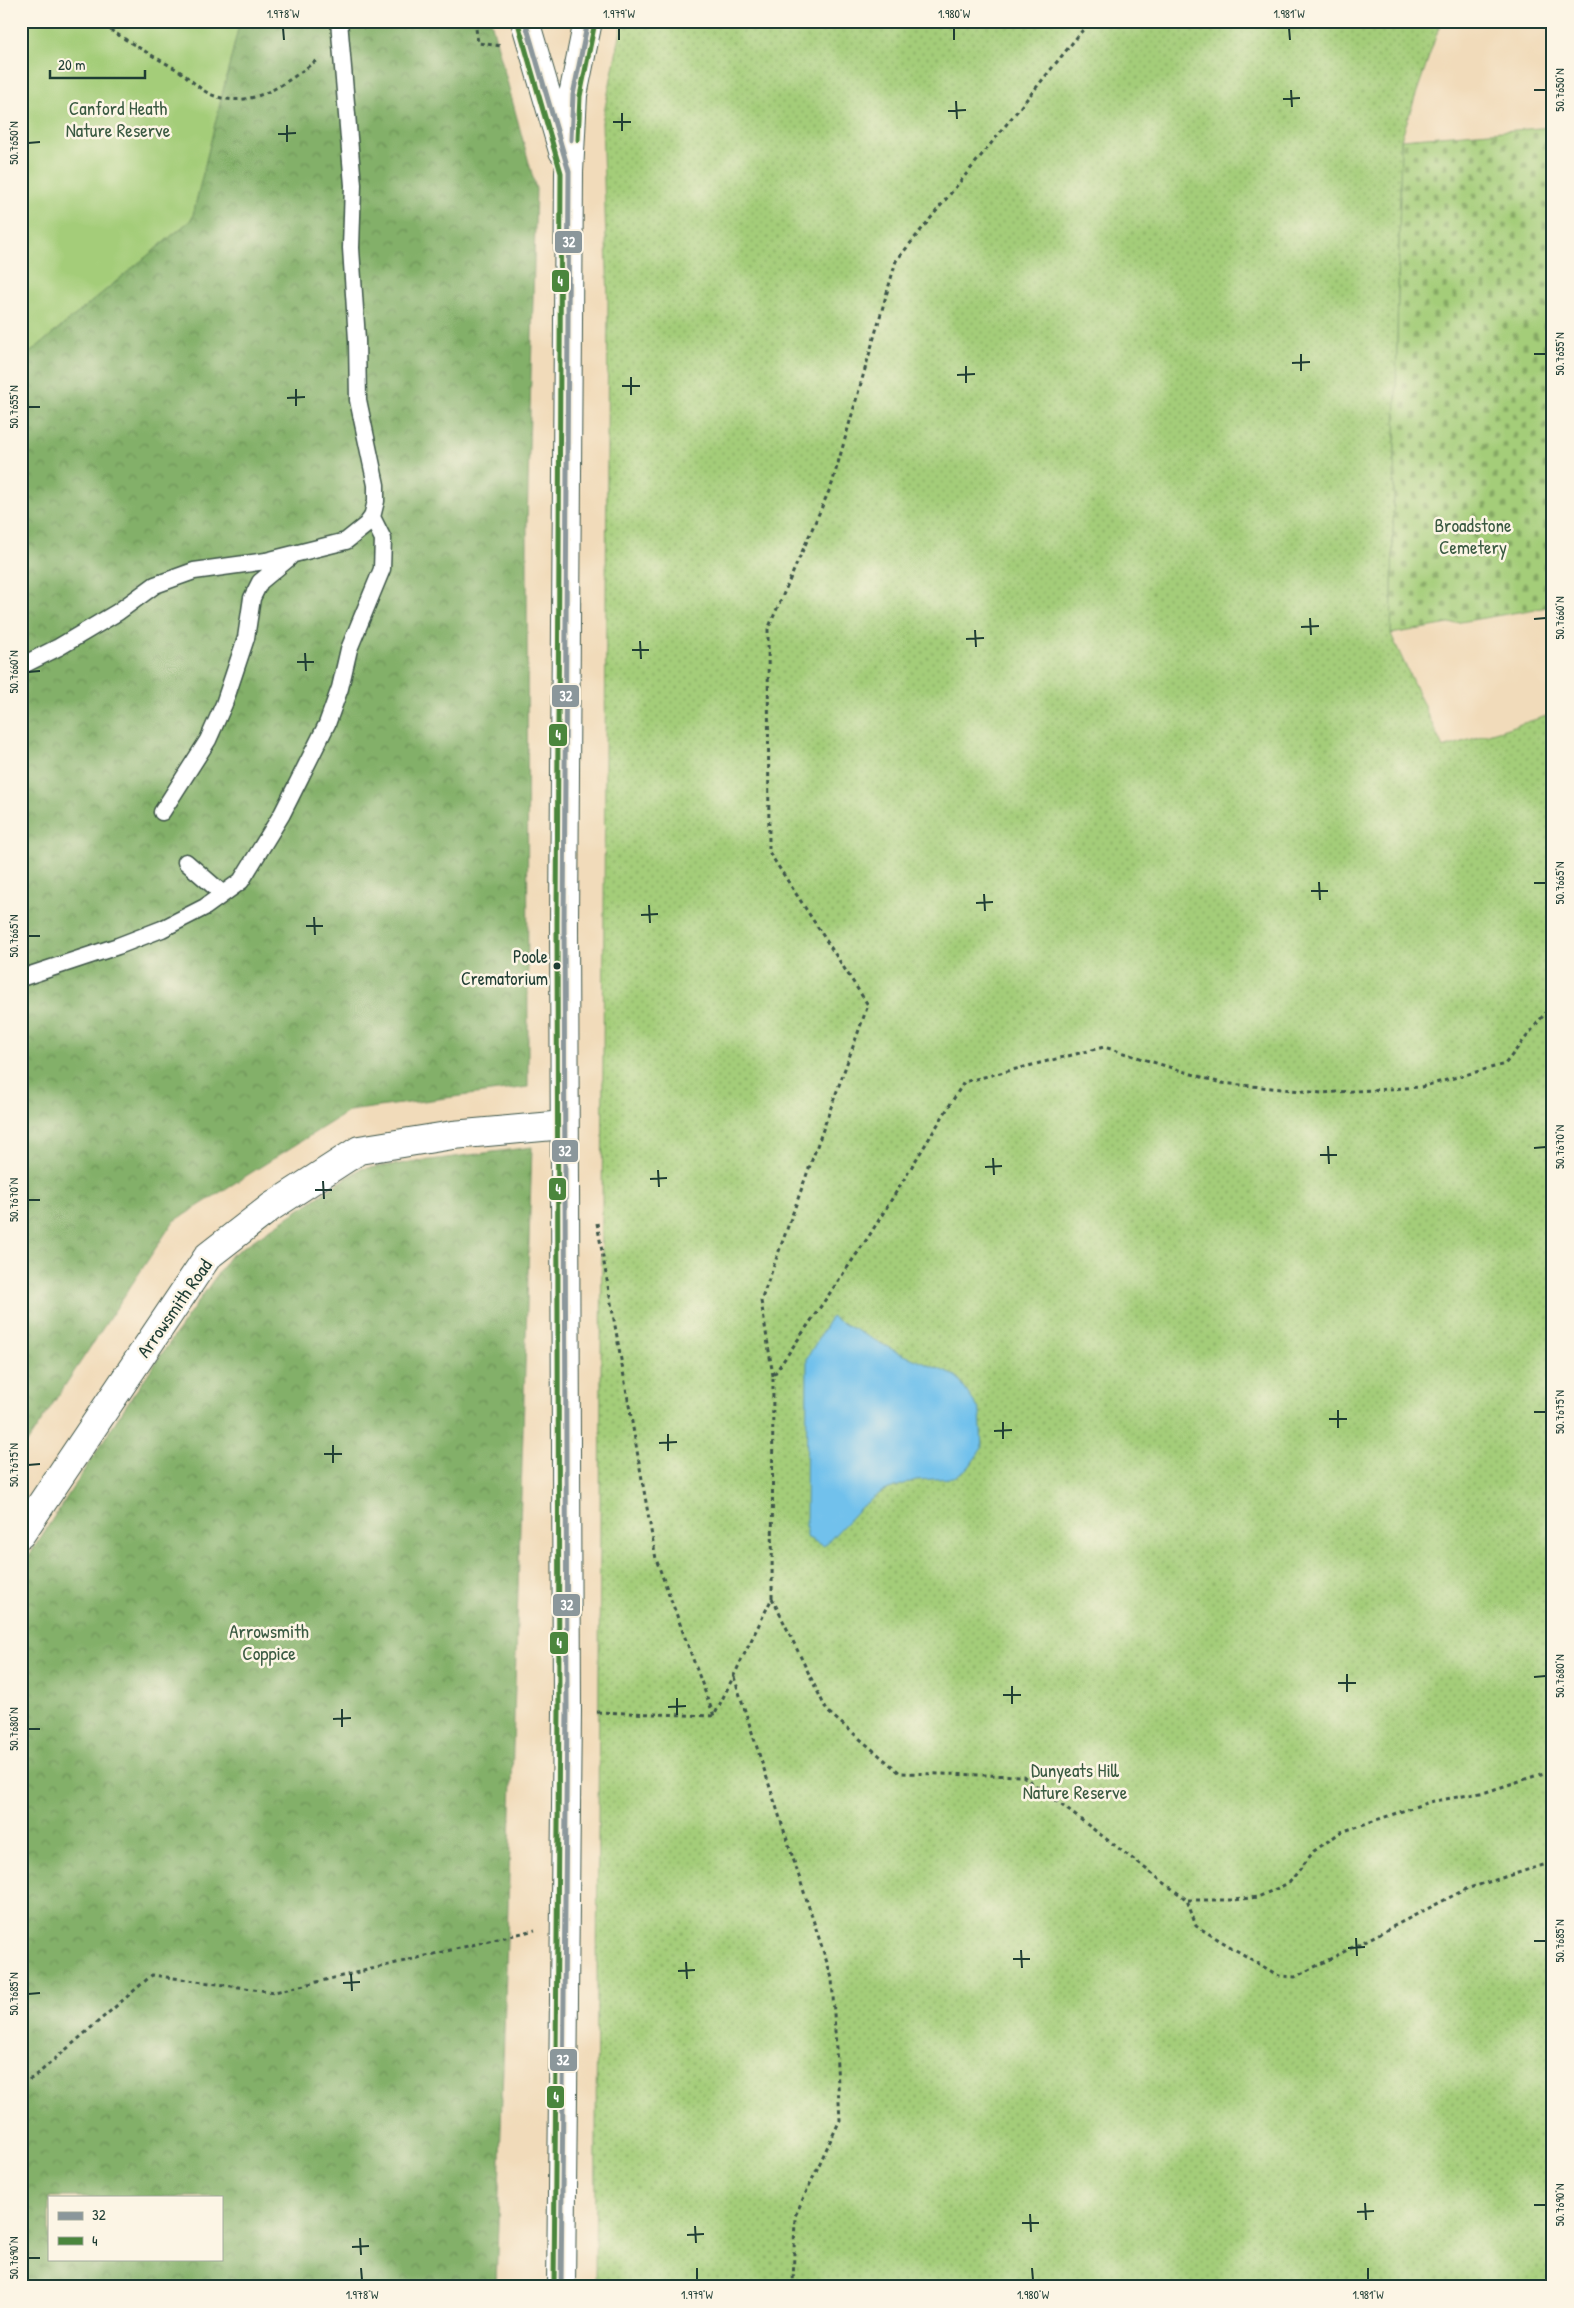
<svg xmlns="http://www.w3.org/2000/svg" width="1574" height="2308" font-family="'Patrick Hand',sans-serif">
<defs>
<pattern id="forest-crowns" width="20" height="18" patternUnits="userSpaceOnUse" patternTransform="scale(1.25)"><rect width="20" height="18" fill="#83b069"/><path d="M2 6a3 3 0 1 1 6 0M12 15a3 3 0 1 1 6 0" fill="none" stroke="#6b9057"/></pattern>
<pattern id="cemetery-stones" width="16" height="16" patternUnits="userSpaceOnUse" patternTransform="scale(1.25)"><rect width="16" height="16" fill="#a4cd79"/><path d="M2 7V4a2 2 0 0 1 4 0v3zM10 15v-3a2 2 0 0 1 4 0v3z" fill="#85a864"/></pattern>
<pattern id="park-dots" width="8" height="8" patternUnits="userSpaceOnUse" patternTransform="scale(1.25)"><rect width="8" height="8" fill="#a4cd79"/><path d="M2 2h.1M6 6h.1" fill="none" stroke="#85a864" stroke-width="1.8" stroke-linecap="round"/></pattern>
</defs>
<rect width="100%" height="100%" fill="#fcf5e5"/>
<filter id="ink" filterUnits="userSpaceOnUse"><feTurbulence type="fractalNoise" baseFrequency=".02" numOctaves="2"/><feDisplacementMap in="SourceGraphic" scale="10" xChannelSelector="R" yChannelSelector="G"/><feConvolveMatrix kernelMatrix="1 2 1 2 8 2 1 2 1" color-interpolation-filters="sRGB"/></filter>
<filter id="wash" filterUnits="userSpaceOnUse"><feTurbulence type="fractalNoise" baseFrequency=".0096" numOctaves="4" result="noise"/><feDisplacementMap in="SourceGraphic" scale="20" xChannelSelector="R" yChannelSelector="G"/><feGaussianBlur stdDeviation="1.12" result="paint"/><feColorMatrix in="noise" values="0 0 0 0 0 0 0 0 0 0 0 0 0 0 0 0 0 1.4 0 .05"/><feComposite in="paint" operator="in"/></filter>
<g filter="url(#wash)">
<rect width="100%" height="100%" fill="#f1dbba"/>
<path fill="#a4cd79" stroke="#628556" d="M21,21H240L192,219L21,360Z"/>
<path fill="url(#forest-crowns)" stroke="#51764e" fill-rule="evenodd" d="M240,21H491L536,189L527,524L528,1087L349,1111L173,1222L21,1452V360L192,219Z
M532,1147L496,2287H21V1568L127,1404L230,1256L360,1169ZM49,2197H221V2259H49Z"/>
<path fill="url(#cemetery-stones)" stroke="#628556" d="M1553,127V606L1391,634L1401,139Z"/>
<path fill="url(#park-dots)" stroke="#628556" d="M623,21H1441L1401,139L1391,634L1443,748L1553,714V2287H595L608,299L602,122Z"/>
<path fill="#71c1ec" stroke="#487f90" d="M831,1317L899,1353L956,1376L980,1411L982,1448L969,1467L953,1478L916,1480L883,1491L861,1507L824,1546L806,1537L807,1358Z"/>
</g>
<g filter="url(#ink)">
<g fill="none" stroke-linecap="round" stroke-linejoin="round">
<g stroke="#3e5548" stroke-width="19">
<path id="lane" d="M21,666L59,647L118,612L155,585L194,571L266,561L346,541L366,525L372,517L376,501V485L358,400L357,340L351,248L353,185L339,21
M162,812L208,740L224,704L246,638L252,598L260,582L289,558
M186,862L223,894
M21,978L118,946L162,929L205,907L241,881L282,814L327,724L340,688L349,649L382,569L383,539L372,517"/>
</g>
<g stroke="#3e5548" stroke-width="30">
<path id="street" d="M21,1534L208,1256L271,1207L359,1150L453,1135L564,1125"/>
</g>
<g stroke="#3e5548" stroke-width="30">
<path id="primary" d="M525,21L563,151
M561,2287L567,1710L564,924L569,172L573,95L588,21"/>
</g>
<path stroke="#3e5548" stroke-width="3" stroke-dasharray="4 4" stroke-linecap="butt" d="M97,21C122,38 149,54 176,69C188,76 197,88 210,94C250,112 286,83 317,60
M475,21L478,43L501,46
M105,27L111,21
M363,28L376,21
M597,1223L656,1559L714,1716L772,1598L827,1711L900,1773L1023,1776L1187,1900L1196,1926L1279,1976L1295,1977L1466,1889L1553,1862
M773,1376L761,1301L868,1005L769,852L768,629L832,484L896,261L1090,21
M772,1598L773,1376L869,1236L964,1082L1104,1047L1221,1083L1322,1093L1421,1087L1505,1064L1553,1003
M734,1677L832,1978L840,2120L795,2216L793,2287
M597,1712L714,1716
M1188,1900H1233L1258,1897L1289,1883L1314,1851L1341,1832L1429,1802L1486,1792L1553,1770
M21,2082L33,2078L152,1975L275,1992L535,1930"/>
<use href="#lane" stroke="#fff" stroke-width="16"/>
<use href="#street" stroke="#fff" stroke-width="28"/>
<use href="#primary" stroke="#fff" stroke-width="28"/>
<g stroke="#fcf5e5" stroke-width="9">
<path id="bus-1" d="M525,21L569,172L564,924L567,1710L561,2287
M571,140L573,95L588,21"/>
</g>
<g stroke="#fcf5e5" stroke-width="9">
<path id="bus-2" d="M518,23L561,173L557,924L559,1710L554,2287
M578,140L580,96L595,22"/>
</g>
<use href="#bus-1" stroke="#8b979b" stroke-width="5"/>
<use href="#bus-2" stroke="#4b863d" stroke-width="5"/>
</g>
</g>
<path fill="none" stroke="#1f3d34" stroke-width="2" d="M283,28L284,40M619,28V40M954,28V40M1289,28L1290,40M1291,90L1292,107M1534,90H1546M1283,99L1300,98M956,101L957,119M948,111L966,110M622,113V131M613,122H631M287,125V142M278,134L296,133M28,143L40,142M1301,354V371M1534,354H1546M1292,363L1310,362M966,366V383M957,375L975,374M631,377V395M622,386H640M296,389V406M287,398L305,397M28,407H40M1310,618L1311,635M1534,619L1546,618M1301,627L1319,626M975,630L976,647M966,639L984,638M640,641L641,659M632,650H649M305,653L306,671M297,662H314M28,672L40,671M1319,882L1320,900M1534,883H1546M1311,891H1328M984,894L985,911M976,903L993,902M649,905L650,923M641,915L658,914M314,917L315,935M306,926H323M28,936H40M1328,1146L1329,1164M1534,1148L1546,1147M1320,1155H1337M993,1158L994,1175M985,1167L1002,1166M658,1170L659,1187M650,1179L667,1178M323,1181L324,1199M315,1190H332M28,1200H40M1338,1410V1428M1534,1412H1546M1329,1419H1347M1003,1422V1439M994,1431L1012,1430M668,1434V1451M659,1443L677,1442M333,1445V1463M324,1454H342M28,1465L40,1464M1347,1674V1692M1534,1677L1546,1676M1338,1683H1356M1012,1686V1704M1003,1695H1021M677,1698V1715M668,1707L686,1706M342,1709V1727M333,1719L351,1718M28,1729H40M1356,1938L1357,1956M1534,1941H1546M1348,1948L1365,1947M1021,1950L1022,1968M1013,1959H1030M686,1962L687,1979M678,1971L695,1970M351,1974L352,1991M343,1983L360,1982M28,1994L40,1993M1365,2203L1366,2220M1534,2205H1546M1357,2212L1374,2211M1030,2214L1031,2232M1022,2223H1039M695,2226L696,2243M687,2235L704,2234M360,2238L361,2255M352,2247L369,2246M28,2258H40M361,2268L362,2280M697,2268V2280M1032,2268L1033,2280M1368,2268V2280"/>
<circle fill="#1f3d34" stroke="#fcf5e5" stroke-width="2" cx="557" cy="966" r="4.5"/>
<g text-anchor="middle" stroke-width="5" stroke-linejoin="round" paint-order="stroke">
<g font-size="18" fill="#1f3d34" stroke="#fcf5e5" text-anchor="end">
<text x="548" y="963">Poole<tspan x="548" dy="22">Crematorium</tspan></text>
</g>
<g font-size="19" fill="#3a5a42" stroke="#fcf5e5">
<text x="118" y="115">Canford Heath<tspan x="118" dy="22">Nature Reserve</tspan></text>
<text x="1473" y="532">Broadstone<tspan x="1473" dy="22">Cemetery</tspan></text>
<text x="269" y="1638">Arrowsmith<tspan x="269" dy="22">Coppice</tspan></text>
<text x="1075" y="1777">Dunyeats Hill<tspan x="1075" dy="22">Nature Reserve</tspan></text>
</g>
<g font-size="19" fill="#1f3d34" stroke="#fcf5e5">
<text transform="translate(174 1308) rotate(-55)" y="7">Arrowsmith Road</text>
</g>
</g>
<g stroke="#fcf5e5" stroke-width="2">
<rect x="554" y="230" width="29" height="24" rx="5" fill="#8b979b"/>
<rect x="551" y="269" width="19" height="24" rx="5" fill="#4b863d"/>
<rect x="551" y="684" width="29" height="24" rx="5" fill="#8b979b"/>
<rect x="548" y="723" width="20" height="24" rx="5" fill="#4b863d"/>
<rect x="551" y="1139" width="28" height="24" rx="5" fill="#8b979b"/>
<rect x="548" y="1177" width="19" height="24" rx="5" fill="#4b863d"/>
<rect x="552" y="1593" width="29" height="24" rx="5" fill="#8b979b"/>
<rect x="549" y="1631" width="20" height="24" rx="5" fill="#4b863d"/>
<rect x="549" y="2048" width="29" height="24" rx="5" fill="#8b979b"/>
<rect x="546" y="2085" width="19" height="24" rx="5" fill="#4b863d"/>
</g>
<g font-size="14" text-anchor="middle" font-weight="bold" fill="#fff">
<text x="569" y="247">32</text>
<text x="560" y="286">4</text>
<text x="566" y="701">32</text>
<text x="558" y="740">4</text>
<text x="565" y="1156">32</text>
<text x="558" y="1194">4</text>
<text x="567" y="1610">32</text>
<text x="559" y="1648">4</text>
<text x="563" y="2065">32</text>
<text x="556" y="2102">4</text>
</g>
<rect width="1574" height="2308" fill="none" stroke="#fcf5e5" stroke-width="55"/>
<rect x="48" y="2196" width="175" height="65" fill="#fcf5e5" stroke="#a4ab9e"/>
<rect x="58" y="2212" width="25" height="8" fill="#8b979b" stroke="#a4ab9e"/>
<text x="92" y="2220" font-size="15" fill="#1f3d34">32</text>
<rect x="58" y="2237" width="25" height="8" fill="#4b863d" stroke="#a4ab9e"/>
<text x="92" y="2246" font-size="15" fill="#1f3d34">4</text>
<path d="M50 70v8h95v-8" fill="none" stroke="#1f3d34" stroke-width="2.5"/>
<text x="58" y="70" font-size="15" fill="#1f3d34" stroke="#fcf5e5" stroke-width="4" paint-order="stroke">20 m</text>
<rect x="28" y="28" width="1518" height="2252" fill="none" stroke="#1f3d34" stroke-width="2"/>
<g font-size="12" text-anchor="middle" fill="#1f3d34">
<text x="283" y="18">1.978°W</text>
<text x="619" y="18">1.979°W</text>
<text x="954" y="18">1.980°W</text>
<text x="1289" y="18">1.981°W</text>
<text transform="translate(1560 90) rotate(-90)" y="4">50.7650°N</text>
<text transform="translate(14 143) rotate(-90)" y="4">50.7650°N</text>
<text transform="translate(1560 354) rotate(-90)" y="4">50.7655°N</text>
<text transform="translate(14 407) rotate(-90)" y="4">50.7655°N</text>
<text transform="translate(1560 618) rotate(-90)" y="4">50.7660°N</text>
<text transform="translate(14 672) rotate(-90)" y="4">50.7660°N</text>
<text transform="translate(1560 883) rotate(-90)" y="4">50.7665°N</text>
<text transform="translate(14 936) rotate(-90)" y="4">50.7665°N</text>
<text transform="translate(1560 1147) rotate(-90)" y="4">50.7670°N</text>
<text transform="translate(14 1200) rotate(-90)" y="4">50.7670°N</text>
<text transform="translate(1560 1412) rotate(-90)" y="4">50.7675°N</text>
<text transform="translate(14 1465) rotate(-90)" y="4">50.7675°N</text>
<text transform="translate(1560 1676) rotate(-90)" y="4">50.7680°N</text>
<text transform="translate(14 1729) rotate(-90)" y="4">50.7680°N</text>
<text transform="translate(1560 1941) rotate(-90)" y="4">50.7685°N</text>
<text transform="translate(14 1994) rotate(-90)" y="4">50.7685°N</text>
<text transform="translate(1560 2205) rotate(-90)" y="4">50.7690°N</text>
<text transform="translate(14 2258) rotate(-90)" y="4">50.7690°N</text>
<text x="362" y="2299">1.978°W</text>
<text x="697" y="2299">1.979°W</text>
<text x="1033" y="2299">1.980°W</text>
<text x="1368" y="2299">1.981°W</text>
</g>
</svg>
